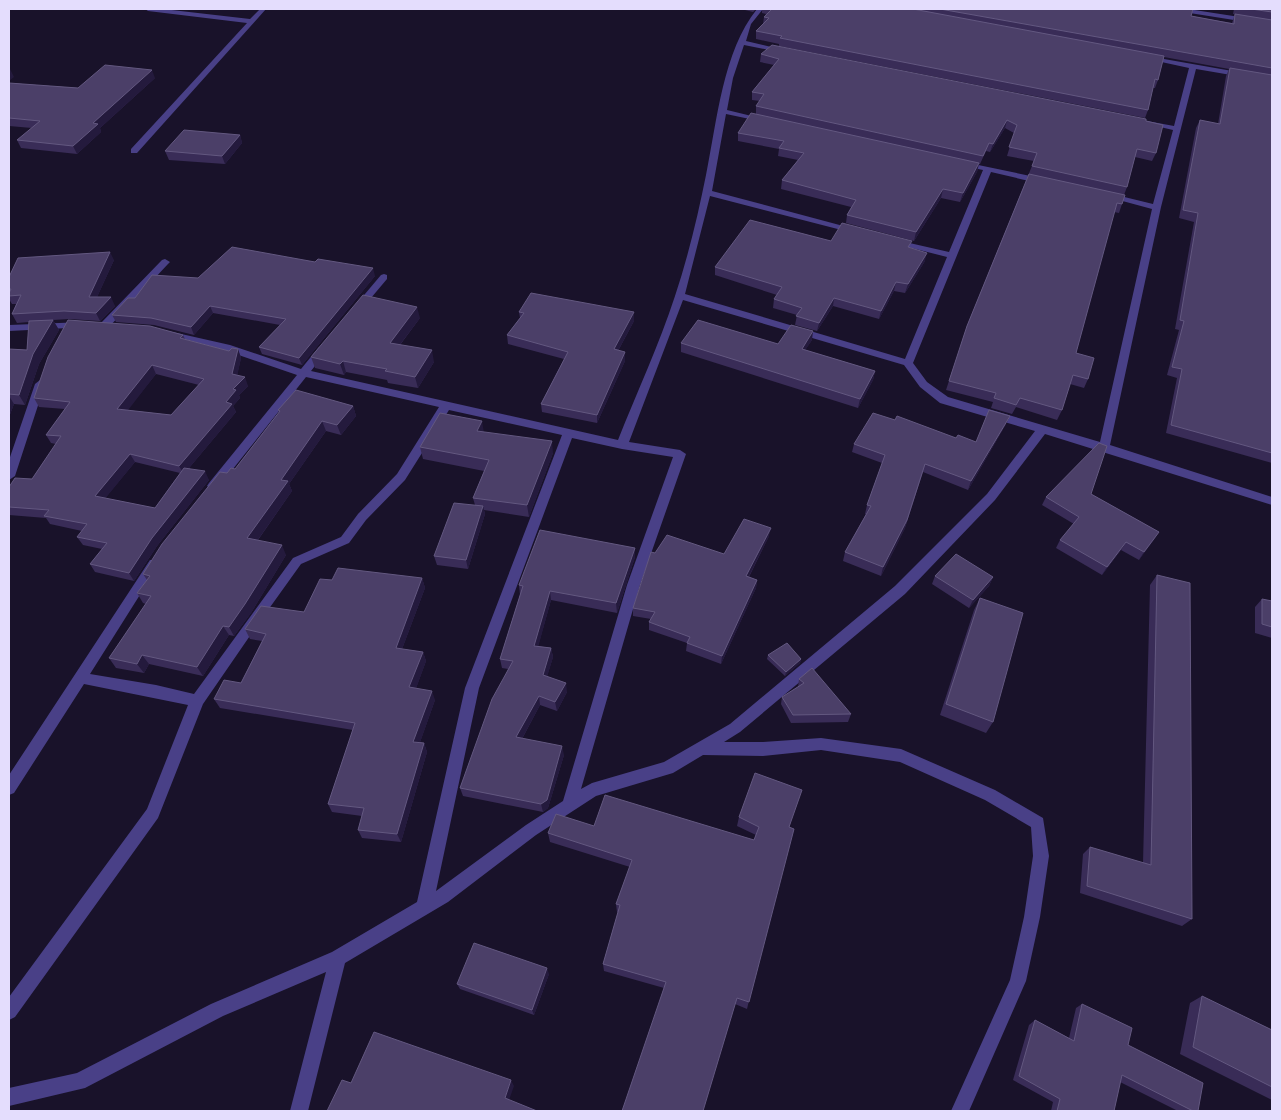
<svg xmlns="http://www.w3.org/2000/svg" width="1281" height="1120" font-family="'PT Sans',sans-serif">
<rect width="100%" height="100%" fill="#19122a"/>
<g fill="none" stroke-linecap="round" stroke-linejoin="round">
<path fill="#494087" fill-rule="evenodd" d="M145,9H163L250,19L260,9H266L137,153H131V149L247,23L148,11Z
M757,9H763L751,24L746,41L788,51L784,53L744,45L733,78L727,110L768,120L764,122L726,114L712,191L862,231L857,234L710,196L685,294L905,359L947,257L892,243V239L949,252L983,170L959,165V161L1045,179V183L1042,184L991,172L913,363L927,382L948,397L1100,442L1152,209L1104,196L1108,193L1153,204L1173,130L1143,123L1147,121L1174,126L1189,68L1143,58L1147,56L1272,78V82L1196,69L1161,207L1110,445L1272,497V505L1045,434L995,500L905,594L740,732L724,742H763L821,738L901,749L995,790L1043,818L1049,856L1040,917L1026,981L969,1111H951L1010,980L1024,917L1033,856L1031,827L985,800L900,762L821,750L763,756L703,755L673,773L596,796L536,835L448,902L345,963L308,1111H290L326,972L223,1016L85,1088L9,1106V1088L77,1073L211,1004L332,952L417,902L465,688L562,435L449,410L405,480L366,520L349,543L301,564L258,624L203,704L158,818L15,1017L9,1020V997L147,809L188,705L84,684L14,793L9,795V775L150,560H158L160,563L90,674L156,685L194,694L293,558L341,537L358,514L397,474L439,407L306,377L217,489L213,490L207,486L209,483L297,375L224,350L164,336V332L168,331L230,345L301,369L319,347L323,346L328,349L311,371L618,440C637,392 659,345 675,296C688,257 698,215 706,175C717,121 723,51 757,9ZM683,300L904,365L920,387L940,403L1035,431L987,494L895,586L730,724L664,762L592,783L581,789L640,585L686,454L680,450L629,442ZM572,438L622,449L673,457L627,585L563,801L526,825L436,891L479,688Z
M1174,9H1188L1272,22V26L1177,11Z
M165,259L170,262L168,264L107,329H99V325L162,260Z
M384,274L387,275V279L360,311H354V307L381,275Z
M84,322L89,325L88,327L9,331V325Z
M40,380L45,384L15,476L9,480V460L35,384Z"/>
</g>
<path fill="#392c57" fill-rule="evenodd" d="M741,9H756L753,12Z
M762,9H1193L1191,16L1232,23L1235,14H1233L1234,9H1272V463L1166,433L1177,378L1167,375L1179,330L1175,329L1194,222L1179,218L1196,128L1200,120L1218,124L1226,76L1229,69L1164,57L1158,80L1155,88H1153L1148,110L1145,118L779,46V44L756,39V31L763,24L764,17L766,14L762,13Z
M761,54L1146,121L1156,153L1152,161L1135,157L1127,187L1124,195L1122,204L1119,213L1114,212L1076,353L1088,379L1084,388L1070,384L1062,410L1057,420L1016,407L1012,414L991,408L993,402L946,390L967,326L1034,161L1007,156L1014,133L1005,128L990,152L986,151L980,164H979L977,172L960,202L941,198L914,241L846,223L847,215L851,207L781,189L782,180L798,160L778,156L779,149L738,141V133L756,114V106L760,101L752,100V92L774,65L760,62Z
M155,78L100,128L101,132L77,154L21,148L17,140L32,128L9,126V83L78,88Z
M240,135L242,143L225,164L169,160L165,151Z
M831,241L910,248L925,261L905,293L894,291L879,319L833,306L817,331L795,325L797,315L773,308L774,299L777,295L715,275V267Z
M114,260L97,297L115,306L100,321L69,319L53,320L59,330L39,364L25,405L14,404L9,417V349L27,350L29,322L17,323L12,314L16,304H12L9,299V277Z
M375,276L302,365L262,354L259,347L280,325L213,313L194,335L154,325L116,322L112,315L135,298L198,278Z
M519,312L634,321L618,351L625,352V361L597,423L542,412L541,404L564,359L508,344L507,335L520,318Z
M420,318L400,345L434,362L418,388L388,383L387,380L346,372L344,375L315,368L311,357Z
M183,335L185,339L229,351L238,349L241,358L237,375L248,386L239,395L240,398L233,406L236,412L189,468L209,480L157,546L134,581L95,572L90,564L102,549L83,545L77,537L82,531L50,524L46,518L9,515V487L32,479L56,444L51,443L46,435L65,409L39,407L34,398ZM156,374L199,385L171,415L127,410ZM135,462L180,473L155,508L105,498Z
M812,340L805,350L875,371L873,380L858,408L681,352V343L778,344Z
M353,406L356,416L341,435L326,431L289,484L292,491L258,540L286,555L251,613L234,636L229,635L203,676L149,664L144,673L116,668L109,658L146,604L143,603L137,593L147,580L143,574L227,473L235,469L279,412L278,410Z
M895,420L956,438L976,442L1006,424L968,490L923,472L905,528L881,576L843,561L845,552L866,514H865L867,505L882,463L852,452L854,444Z
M484,432L553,453L529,517L484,510L485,514L468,569L437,565L434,556L475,505L473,498L484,471L423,459L420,447Z
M1091,494L1159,532L1139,560L1121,550L1102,575L1056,548L1060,540L1074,524L1042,505L1046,497Z
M769,536L749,577L757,580L756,588L721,664L686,651L687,643L649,630V622L651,619L633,616V608L724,554Z
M635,548V557L617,613L551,600L538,646L551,648L553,657L547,676L567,692L557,711L540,705L522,739L564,755L548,808L543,812L463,796L460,788L508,669L502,668L500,659L520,595L519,585Z
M1157,575L1192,919L1182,926L1080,893L1083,854L1090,847L1143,863L1150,585Z
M935,576L993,577L989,586L969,608L932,584Z
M422,578L425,588L402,649L423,652L426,661L416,688L435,700L420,742L424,743L427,752L401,842L362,838L358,830L362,816L332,812L328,804L353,730L220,708L214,699L241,683L262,641L250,639L245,629L304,612L332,580Z
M980,598L993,722L986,733L940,715L974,610Z
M1262,599L1272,601V638L1255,633V607Z
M768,655L801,659L800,663L785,676L767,659Z
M799,679L851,714L848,722L791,723L781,704L782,697L798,687Z
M739,817L790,827L747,1009L735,1004L664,988L604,971L603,964L618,912H617L616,904L630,867L550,842L548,833L594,826L754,840L756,835L737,826Z
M549,974L534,1015L460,989L457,984Z
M1202,996L1272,1030V1100L1180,1054L1190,1003Z
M1082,1004L1128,1045L1198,1111H1178L1120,1082L1114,1111H1051L1053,1102L1013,1080L1029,1025L1035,1020L1069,1038L1076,1008Z"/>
<path fill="#241a3d" d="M10,69L14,77L9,81V70Z
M152,70L155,78L100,128L101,132L77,154L73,146L93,123Z
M1007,120L1005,128L990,152L993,144Z
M240,135L242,143L225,164L222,156Z
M979,163L977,172L960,202L963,193Z
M943,189L941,198L914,241L916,232Z
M110,252L114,260L93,306L89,297Z
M927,253L925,261L905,293L908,284Z
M373,268L375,276L302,365L299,358Z
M896,282L894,291L879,319L881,311Z
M111,297L115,306L100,321L96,313Z
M834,298L833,306L817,331L819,323Z
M210,306L213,313L194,335L191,327Z
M417,307L420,318L392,355L390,343Z
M634,312V321L614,358V349Z
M53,320L59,330L39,364L25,405L19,395L33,354Z
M813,331L812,340L800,358L802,349Z
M238,349L241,358L236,382L232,374Z
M432,350L434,362L418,388L415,377Z
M625,352V361L597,423V415Z
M343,361L346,372L344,375L340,364Z
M152,365L156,374L122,418L117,409Z
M875,371L873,380L858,408L860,399Z
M245,377L248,386L239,395L240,398L233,406L236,412L184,474L179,466L233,389Z
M9,396L14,404L9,417Z
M353,406L356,416L341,435L337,425Z
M1010,416L1006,424L968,490L971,481Z
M322,421L326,431L289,484L292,491L252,548L247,538L281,480Z
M482,421L484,433L477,431Z
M552,441L553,453L529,517L527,505Z
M130,454L135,462L100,505L95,496Z
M205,471L209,480L157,546L134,581L129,573L152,538Z
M483,506L485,514L468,569L466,560Z
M907,520L905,528L881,576L883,567Z
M771,528L769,536L745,584L746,576Z
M1159,532L1154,540L1139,560L1144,552Z
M1126,542L1121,550L1102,575L1107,567Z
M282,545L286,555L251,613L234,636L229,627Z
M635,548V557L617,613L616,603Z
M993,577L989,586L969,608L973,600Z
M422,578L425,588L399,657L396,648Z
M757,580L756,588L721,664L722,656Z
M550,591L551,600L536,655L534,646Z
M223,626L229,635L203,676L197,667Z
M551,648L553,657L545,684L543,675Z
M423,652L426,661L413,697L409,687Z
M142,655L149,664L144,673L137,664Z
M801,659L800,663L785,676L786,672Z
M566,683L567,692L557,711L555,702Z
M432,691L435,700L417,751L413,742Z
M539,696L540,705L518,746L516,737Z
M424,743L427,752L401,842L397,834Z
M562,746L564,755L548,808L543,812L541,804Z
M547,968L549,974L534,1015L532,1010Z
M511,1080L514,1086L508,1103L505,1098Z"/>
<path fill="#4b3f68" stroke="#635880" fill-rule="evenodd" d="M772,9H913L1164,56L1158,80L1155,79L1148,110L780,38L782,36L756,31L769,18L764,17Z
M940,9H1193L1191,16L1234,24L1235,14L1272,20V68Z
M1251,9H1272V12Z
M772,45L1146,119V121L1163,125L1156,153L1137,149L1127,187L1032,166L1037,153L1009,147L1017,125L1007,120L993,144L989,143L983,156L756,106L764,94L752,92L779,59L761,54Z
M105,65L152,70L93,123L98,124L73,146L17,140L40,121L9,118V83L78,88Z
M1230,68L1272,75V453L1171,425L1182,369L1172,367L1184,321L1180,320L1198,213L1183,210L1200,120L1220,124Z
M751,113L979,163L963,193L943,189L916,232L847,215L856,200L782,180L804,153L779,148L784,141L738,133Z
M184,130L240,135L222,156L165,151Z
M1029,174L1125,195L1122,204L1117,203L1076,353L1094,358L1088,379L1073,375L1062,410L1020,398L1016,405L994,398L996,393L949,381L967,326Z
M750,220L831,241L842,223L912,241L908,247L927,253L908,284L896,282L881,311L834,298L819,323L796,316L802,308L774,299L782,287L715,267Z
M232,247L315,262L318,259L373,268L299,358L259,347L286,319L210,306L191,327L151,318L112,315L128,298H135L152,275L198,278Z
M110,252L89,297H111L96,313L64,311L12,314L21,295L9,296V293L11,289H9V277L18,258Z
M531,293L634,312L614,349L625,352L597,415L541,404L568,352L507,335L524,313L519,312Z
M363,295L417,307L390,343L432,350L415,377L385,371L387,369L343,361L340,364L311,357Z
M53,320L33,354L19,395L9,394V349L27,350L29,321Z
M68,320L150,326L183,335L180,338L229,351L232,348L238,349L232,374L245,377L233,389L236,390L226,402L232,404L179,466L130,454L95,496L155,508L184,468L205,471L152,538L129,573L90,564L107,543L77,537L87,524L44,516L49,510L9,507V487L15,478L32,479L61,436L46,435L70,402L34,398L48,357ZM152,365L204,379L171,415L117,409Z
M698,320L778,344L791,325L813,331L802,349L875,371L860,399L681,343Z
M296,390L353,406L337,425L322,421L281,480L288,481L247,538L282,545L245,604L229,627L223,626L197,667L142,655L137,664L109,658L151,596L137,593L150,576L143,574L162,544L220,472L227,473L231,468L235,469L280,411L278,410Z
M989,410L1010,416L971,481L925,464L907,520L883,567L845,552L871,506L867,505L885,455L854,444L873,413L895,420L897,416L956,438L958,435L976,442Z
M440,413L482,421L477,431L552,441L527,505L473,498L489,460L420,447Z
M1099,443L1107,446L1091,494L1159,532L1144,552L1126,542L1107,567L1060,540L1079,517L1046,497Z
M454,503L483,506L466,560L434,556Z
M744,519L771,528L746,576L757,580L722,656L687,643L690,637L649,622L655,612L633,608L651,552L655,553L667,535L724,554Z
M540,530L635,548L616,603L550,591L534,646L551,648L543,675L566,683L555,702L539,696L516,737L562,746L547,800L541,804L460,788L492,699L513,661L500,659L523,586L519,585Z
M956,554L993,577L973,600L935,576Z
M338,568L422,578L396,648L423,652L409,687L432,691L413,742L424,743L397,834L358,830L364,808L328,804L355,723L214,699L224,680L241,683L266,634L245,629L261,606L304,612L320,579L332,580Z
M1157,575L1190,583L1192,919L1087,886L1090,847L1151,865Z
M980,598L1023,613L993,722L946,704Z
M1262,599L1272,601V627L1262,624Z
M787,643L801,659L786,672L768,655Z
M812,668L851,714L793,715L782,697L804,683L799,679Z
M755,773L802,790L789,827L794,829L749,1002L737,998L703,1111H622L666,982L603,964L620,905L616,904L632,860L548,833L556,814L594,826L605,795L754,840L759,827L739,817Z
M474,943L547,968L532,1010L457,984Z
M1202,996L1272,1030V1087L1193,1047Z
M1082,1004L1132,1028L1128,1045L1203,1083L1198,1111H1193L1122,1075L1114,1111H1057L1060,1099L1019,1076L1035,1020L1074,1041Z
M374,1032L511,1080L505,1098L537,1111H327L342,1080L351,1083Z"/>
<rect width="1281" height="1120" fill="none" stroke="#e4ddfd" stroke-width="20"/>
</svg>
